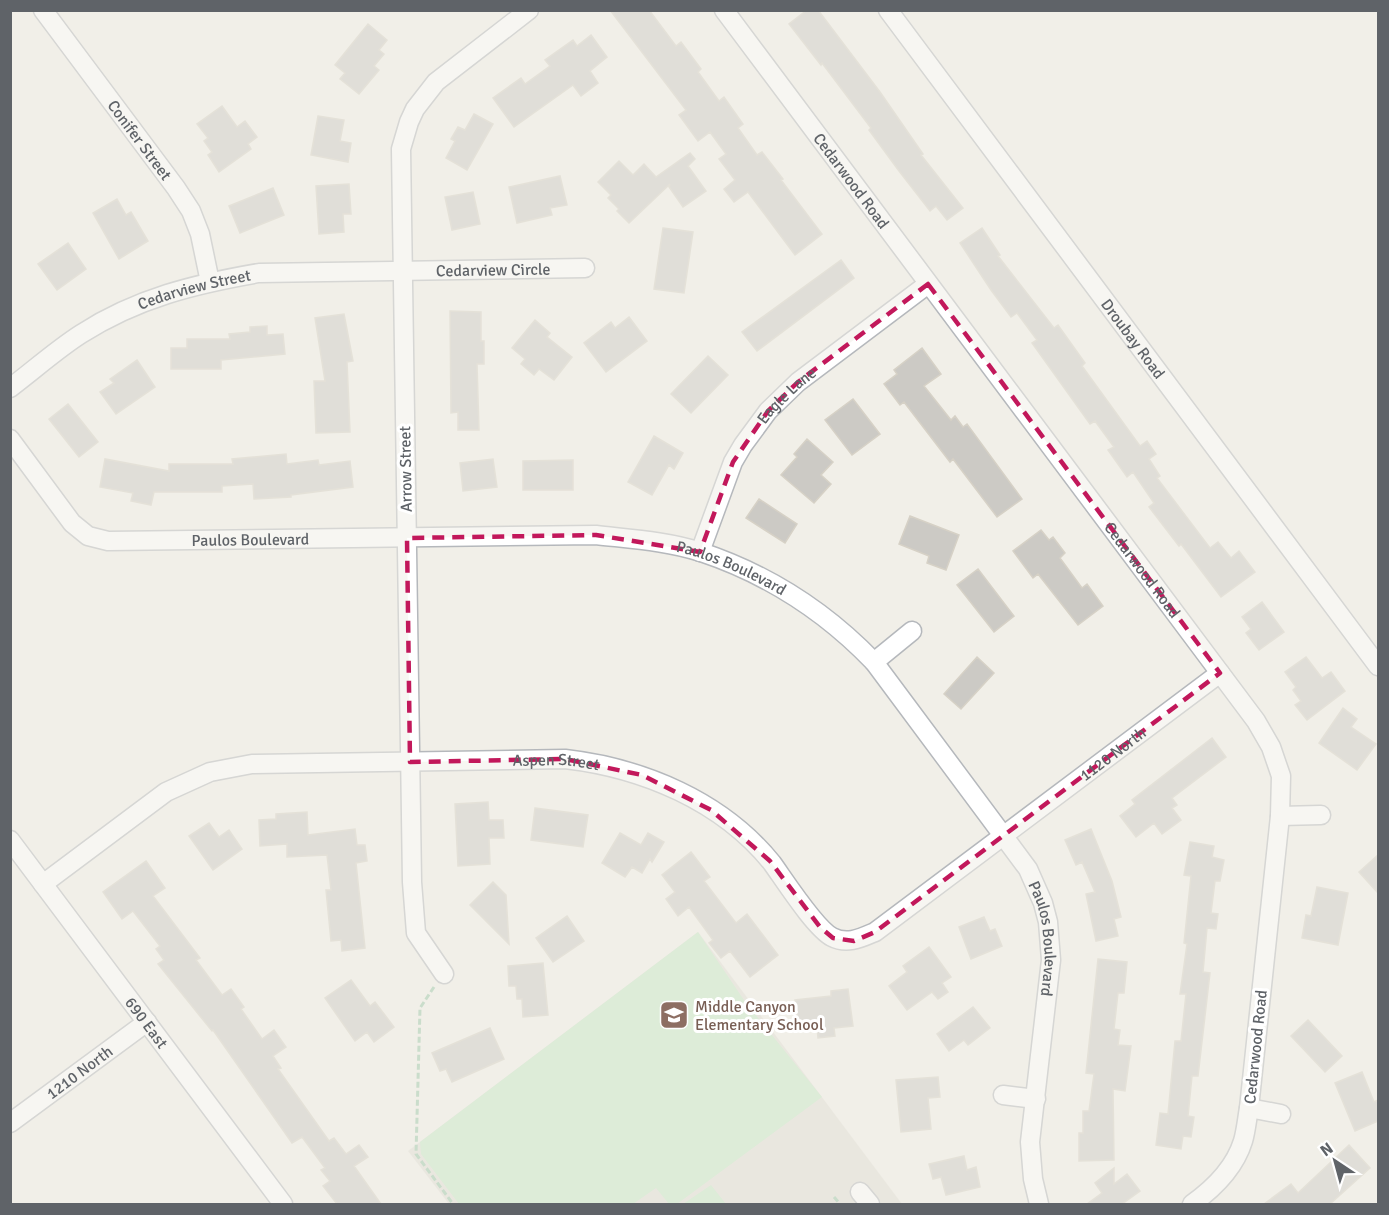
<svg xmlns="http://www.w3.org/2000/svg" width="1389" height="1215" font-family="Signika,sans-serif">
<rect width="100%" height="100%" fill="#f1efe8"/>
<path fill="#e1ded6" d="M698,932L902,1204H449L408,1151Z"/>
<path fill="#c5e8c5" d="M698,932L746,1003L822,1097L677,1204H669L656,1188L633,1204H459L421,1154L420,1142Z
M711,1185L726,1204H683Z"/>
<path fill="#cccac5" stroke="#d6d1c6" stroke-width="1.5" d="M610,10H649L676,46L681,42L701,69L698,72L719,101L724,97L743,124L738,128L757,155L762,152L783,179L781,180L822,234L795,255L748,192L734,202L724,189L735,180L719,159L726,154L710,132L698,141L679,115L686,110Z
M807,10H818L880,92L923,154L921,155L963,208L947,220L936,206L930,211L899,171L869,130L871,128L822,63L821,65L789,24Z
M368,24L387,40L379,50L384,54L374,66L379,70L359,94L340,79L345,73L335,65Z
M591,35L607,57L590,71L598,83L581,96L573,85L514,127L493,98L521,78L525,84L550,66L545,60L573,40L577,46Z
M222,106L237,127L245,121L257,137L248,144L251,149L219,172L208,155L212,152L204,141L208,138L197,124Z
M474,114L493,124L467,170L446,158L455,141L451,139L458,127L465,130Z
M318,116L344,120L340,141L351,143L348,162L311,155Z
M690,153L695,159L688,166L706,191L683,207L669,187L670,184L629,223L617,211L619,209L608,198L611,195L598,182L619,161L633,175L644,164L656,177Z
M560,176L567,205L550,208L552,215L517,223L509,187Z
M349,184L351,214H343L344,232L319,234L316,186Z
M273,188L284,215L240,233L229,206Z
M473,192L480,224L452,230L445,197Z
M117,199L126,215L131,212L148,241L119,259L93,213Z
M663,228L693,232L684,293L654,289Z
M982,228L1000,255L998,256L1054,328L1058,325L1085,363L1082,366L1140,446L1147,441L1156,454L1149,459L1160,476L1157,478L1210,548L1218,542L1231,558L1239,551L1255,572L1221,597L1181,544L1179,546L1149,507L1154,503L1133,472L1127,477L1108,450L1114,447L1095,421L1090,424L1032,343L1037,340L1017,313L1011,317L991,290L960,243Z
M68,243L86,269L57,290L38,264Z
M841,260L854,278L757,351L742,332Z
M450,311L481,312V341H484V364H477L479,430H458V412L451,413Z
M344,314L353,361L347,362L350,432L316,433L314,381H325L315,318Z
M629,317L647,341L606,372L584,343L611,322L615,328Z
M535,320L550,333L547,337L572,357L554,380L539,369L534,375L521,364L525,359L512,348Z
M267,326V335L283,334L285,354L221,360V369H171V348H187V339H230L229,334L250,332V327Z
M922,348L941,374L924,386L951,420L955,416L963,427L967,424L1022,499L997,517L953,459L950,462L904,402L900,405L884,384L897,374L894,370Z
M708,356L728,375L691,413L671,394Z
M137,360L155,387L116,414L100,392L114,383L110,379Z
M853,399L880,434L852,455L825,420Z
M68,404L98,442L79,457L49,419Z
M654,436L683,453L674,469L669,465L652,495L628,482Z
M807,439L833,462L821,475L831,484L814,503L781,475L797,457L794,454Z
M286,454L287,464L318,460L319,465L350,461L353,487L291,495V497L254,499L253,484L222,486V492H154L151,505L131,501L133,493L100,487L105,459L169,471V464H233L232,459Z
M493,459L497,487L463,491L460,463Z
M573,460V490H523V461Z
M759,499L797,524L785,543L746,518Z
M910,516L959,535L946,570L927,563L929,556L899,544Z
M1041,530L1049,540L1053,537L1065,553L1060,558L1082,588L1087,584L1103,606L1078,625L1038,574L1033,578L1013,551Z
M978,569L1014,616L994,632L957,585Z
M1262,602L1284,632L1259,650L1246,633L1251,629L1242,617Z
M977,657L994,673L961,709L944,694Z
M1306,657L1322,678L1331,672L1345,691L1307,720L1295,705L1301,701L1293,690L1296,687L1285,672Z
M1343,708L1357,719L1351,727L1376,744L1357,770L1319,743Z
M1212,738L1226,757L1172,798L1177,805L1172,808L1181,820L1162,834L1154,823L1136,837L1120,816L1135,804L1132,800Z
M488,802L489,820H503L504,838H489L490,864L458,866L455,804Z
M535,808L588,815L583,847L531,840Z
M307,812L308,835L355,829L357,845H365L367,861L356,863L365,948L342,951L341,940L331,941L326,890H331L327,855L287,857V844L260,846L259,820L276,819V814Z
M209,823L219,837L229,830L242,849L213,870L189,836Z
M1091,829L1112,881L1121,917L1114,919L1118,936L1096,941L1086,894L1095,892L1082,862L1076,865L1065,840Z
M620,833L641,845L648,833L664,842L652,862L650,859L642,873L632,867L625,877L602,863Z
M1190,842L1214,846L1212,857L1224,860L1220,881H1215L1211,913L1218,914L1216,929L1207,928L1203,972L1210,973L1198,1076H1192L1188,1116L1194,1117L1191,1137L1183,1136L1181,1149L1156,1145L1160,1113L1168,1114L1175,1041H1181L1186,994H1180L1187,944L1184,943L1191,876L1184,875Z
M691,852L710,877L704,881L736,923L747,914L778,955L750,977L730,951L721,958L709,943L713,940L689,907L678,916L666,899L675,892L662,875Z
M1378,855V893L1359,872Z
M146,861L165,888L153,896L200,958L196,960L222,995L231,989L244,1007L241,1009L262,1039L274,1030L286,1047L273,1056L281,1068L278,1069L329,1141L334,1138L346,1154L359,1145L368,1157L354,1166L381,1204H337L323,1186L330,1181L321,1170L325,1168L302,1137L292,1143L213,1030L212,1031L158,964L164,960L156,949L160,946L133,911L122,919L103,892Z
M493,882L506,895L509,944L470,905Z
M1317,887L1348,893L1338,945L1302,938L1306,915L1311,916Z
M567,916L584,941L553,962L536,938Z
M984,917L990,931L995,929L1002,946L971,959L959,927Z
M929,947L951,977L942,983L948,992L938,999L932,992L907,1010L889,986L907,972L903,966Z
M1098,959L1127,962L1124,993H1118L1114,1029L1120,1030L1118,1045L1131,1046L1125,1091L1113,1089L1114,1160L1079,1161V1133H1083V1111H1089L1094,1074L1086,1073Z
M543,963L548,1015L523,1017L522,999H517L516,986H509L508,966Z
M351,980L370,1006L375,1002L394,1027L374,1042L367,1032L355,1041L325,998Z
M848,989L853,1026L834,1028L835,1036L818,1038L817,1027L799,1029L795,1000L831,996V991Z
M973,1007L990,1028L968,1045L964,1040L949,1051L937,1034Z
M1308,1020L1342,1056L1325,1072L1291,1036Z
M490,1028L504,1059L452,1082L446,1069L440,1071L432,1053Z
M1362,1072L1374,1102L1378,1100V1121L1355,1131L1335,1083Z
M938,1077L940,1097L928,1098L931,1129L901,1132L896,1080Z
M1349,1145L1370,1168L1330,1204H1264L1291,1184L1298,1193Z
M964,1156L967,1170L976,1167L980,1187L946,1195L941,1177L933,1179L929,1164Z
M1114,1168V1184L1127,1174L1140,1191L1122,1204H1087L1102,1193L1095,1183Z"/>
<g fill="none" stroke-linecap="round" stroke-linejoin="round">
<g stroke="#b5b8bc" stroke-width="21">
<g id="minor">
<path id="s1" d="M43,10L176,188L191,211L200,234L210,282"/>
<path id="s2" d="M724,10L1256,721L1271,747L1281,776L1280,816L1249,1108C1247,1119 1246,1131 1243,1141C1235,1167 1213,1189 1192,1204"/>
<path id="s3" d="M888,10L1378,666"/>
<path id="s4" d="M10,388C34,370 56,350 81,334C137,298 195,284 259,273L585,268"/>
<path id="s5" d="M10,439L72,523L88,536L108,541L596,535C631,539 667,541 701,552C767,574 826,612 874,662L1028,869L1043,903L1048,922L1051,960L1030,1142L1033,1179L1039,1204"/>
<path id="s6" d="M700,552L733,462L743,445L768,411L798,382L928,284"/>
<path d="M874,662L912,631"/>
<path d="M1280,816L1321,815"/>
<path id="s7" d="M10,840L283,1204"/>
<path id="s8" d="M43,884L166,792L210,772L252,764L565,759C643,768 722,801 772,863C785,881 815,928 832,937C847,945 861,938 875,932L1220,673"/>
<path d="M444,974L416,933L412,882L401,149L409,122L415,109L436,82L529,10"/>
<path d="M1003,1095L1036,1099"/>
<path d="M1249,1108L1281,1114"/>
<path id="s9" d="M10,1123L147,1022"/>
<path d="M860,1192L870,1204"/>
</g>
</g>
<path stroke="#9cc7a9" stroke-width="3" stroke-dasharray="6 3" stroke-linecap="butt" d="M434,987L420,1008L416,1154L453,1204
M834,1197L840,1204"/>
<use href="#minor" stroke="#fff" stroke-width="18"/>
</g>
<path d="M0 0H1389V1215H0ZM928,284L1220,673L875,932L854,941L833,938L820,927L770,861L711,810L642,775L565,759L410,762L407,538L596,535L700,552L733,462L768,411L798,382Z" fill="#f1efe8" fill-opacity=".55" fill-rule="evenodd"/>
<path fill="none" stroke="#c2185b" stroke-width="4.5" stroke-dasharray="12 8" stroke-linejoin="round" d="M928,284L1220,673L875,932L854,941L833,938L820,927L770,861L711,810L642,775L565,759L410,762L407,538L596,535L700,552L733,462L768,411L798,382Z"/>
<defs>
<g id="school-square" transform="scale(1.5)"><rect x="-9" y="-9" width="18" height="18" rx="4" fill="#8d6e63" stroke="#fff"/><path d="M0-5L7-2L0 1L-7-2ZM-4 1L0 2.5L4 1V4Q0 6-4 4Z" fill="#fff"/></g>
</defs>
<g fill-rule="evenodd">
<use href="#school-square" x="674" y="1015"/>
</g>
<g text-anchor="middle" stroke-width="6" stroke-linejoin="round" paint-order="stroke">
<g font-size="16" fill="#5f6368" stroke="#fff">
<text dy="6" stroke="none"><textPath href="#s1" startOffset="162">Conifer Street</textPath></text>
<text dy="6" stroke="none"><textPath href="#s2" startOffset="213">Cedarwood Road</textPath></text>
<text dy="6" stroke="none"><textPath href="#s4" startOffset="513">Cedarview Circle</textPath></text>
<text dy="6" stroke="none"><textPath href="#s4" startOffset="212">Cedarview Street</textPath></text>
<text dy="6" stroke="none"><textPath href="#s3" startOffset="410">Droubay Road</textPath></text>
<text dy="6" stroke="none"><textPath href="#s6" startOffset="182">Eagle Lane</textPath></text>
<text transform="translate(405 469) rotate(-91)" y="6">Arrow Street</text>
<text dy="6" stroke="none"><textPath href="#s5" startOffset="288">Paulos Boulevard</textPath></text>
<text dy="6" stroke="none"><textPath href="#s5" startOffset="774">Paulos Boulevard</textPath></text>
<text dy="6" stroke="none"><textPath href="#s2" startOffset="699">Cedarwood Road</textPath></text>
<text dy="6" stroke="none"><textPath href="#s8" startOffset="1233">1120 North</textPath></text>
<text dy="6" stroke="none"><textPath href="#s8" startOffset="549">Aspen Street</textPath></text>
<text dy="6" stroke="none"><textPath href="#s5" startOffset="1278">Paulos Boulevard</textPath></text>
<text dy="6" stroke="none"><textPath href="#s7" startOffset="228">690 East</textPath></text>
<text transform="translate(1255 1047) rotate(-84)" y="6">Cedarwood Road</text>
<text dy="6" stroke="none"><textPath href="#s9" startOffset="86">1210 North</textPath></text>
</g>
<g font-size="16" fill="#785e54" stroke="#fff" text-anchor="start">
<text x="695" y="1012">Middle Canyon<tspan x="695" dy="18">Elementary School</tspan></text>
</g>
</g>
<rect width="1389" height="1215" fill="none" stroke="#5f6368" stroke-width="24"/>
<g transform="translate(1335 1161) rotate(324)" stroke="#ffffff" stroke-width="4.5" paint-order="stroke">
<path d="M0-4.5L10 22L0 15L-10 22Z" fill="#5f6368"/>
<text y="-9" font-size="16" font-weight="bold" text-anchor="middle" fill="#5f6368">N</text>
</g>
</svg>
